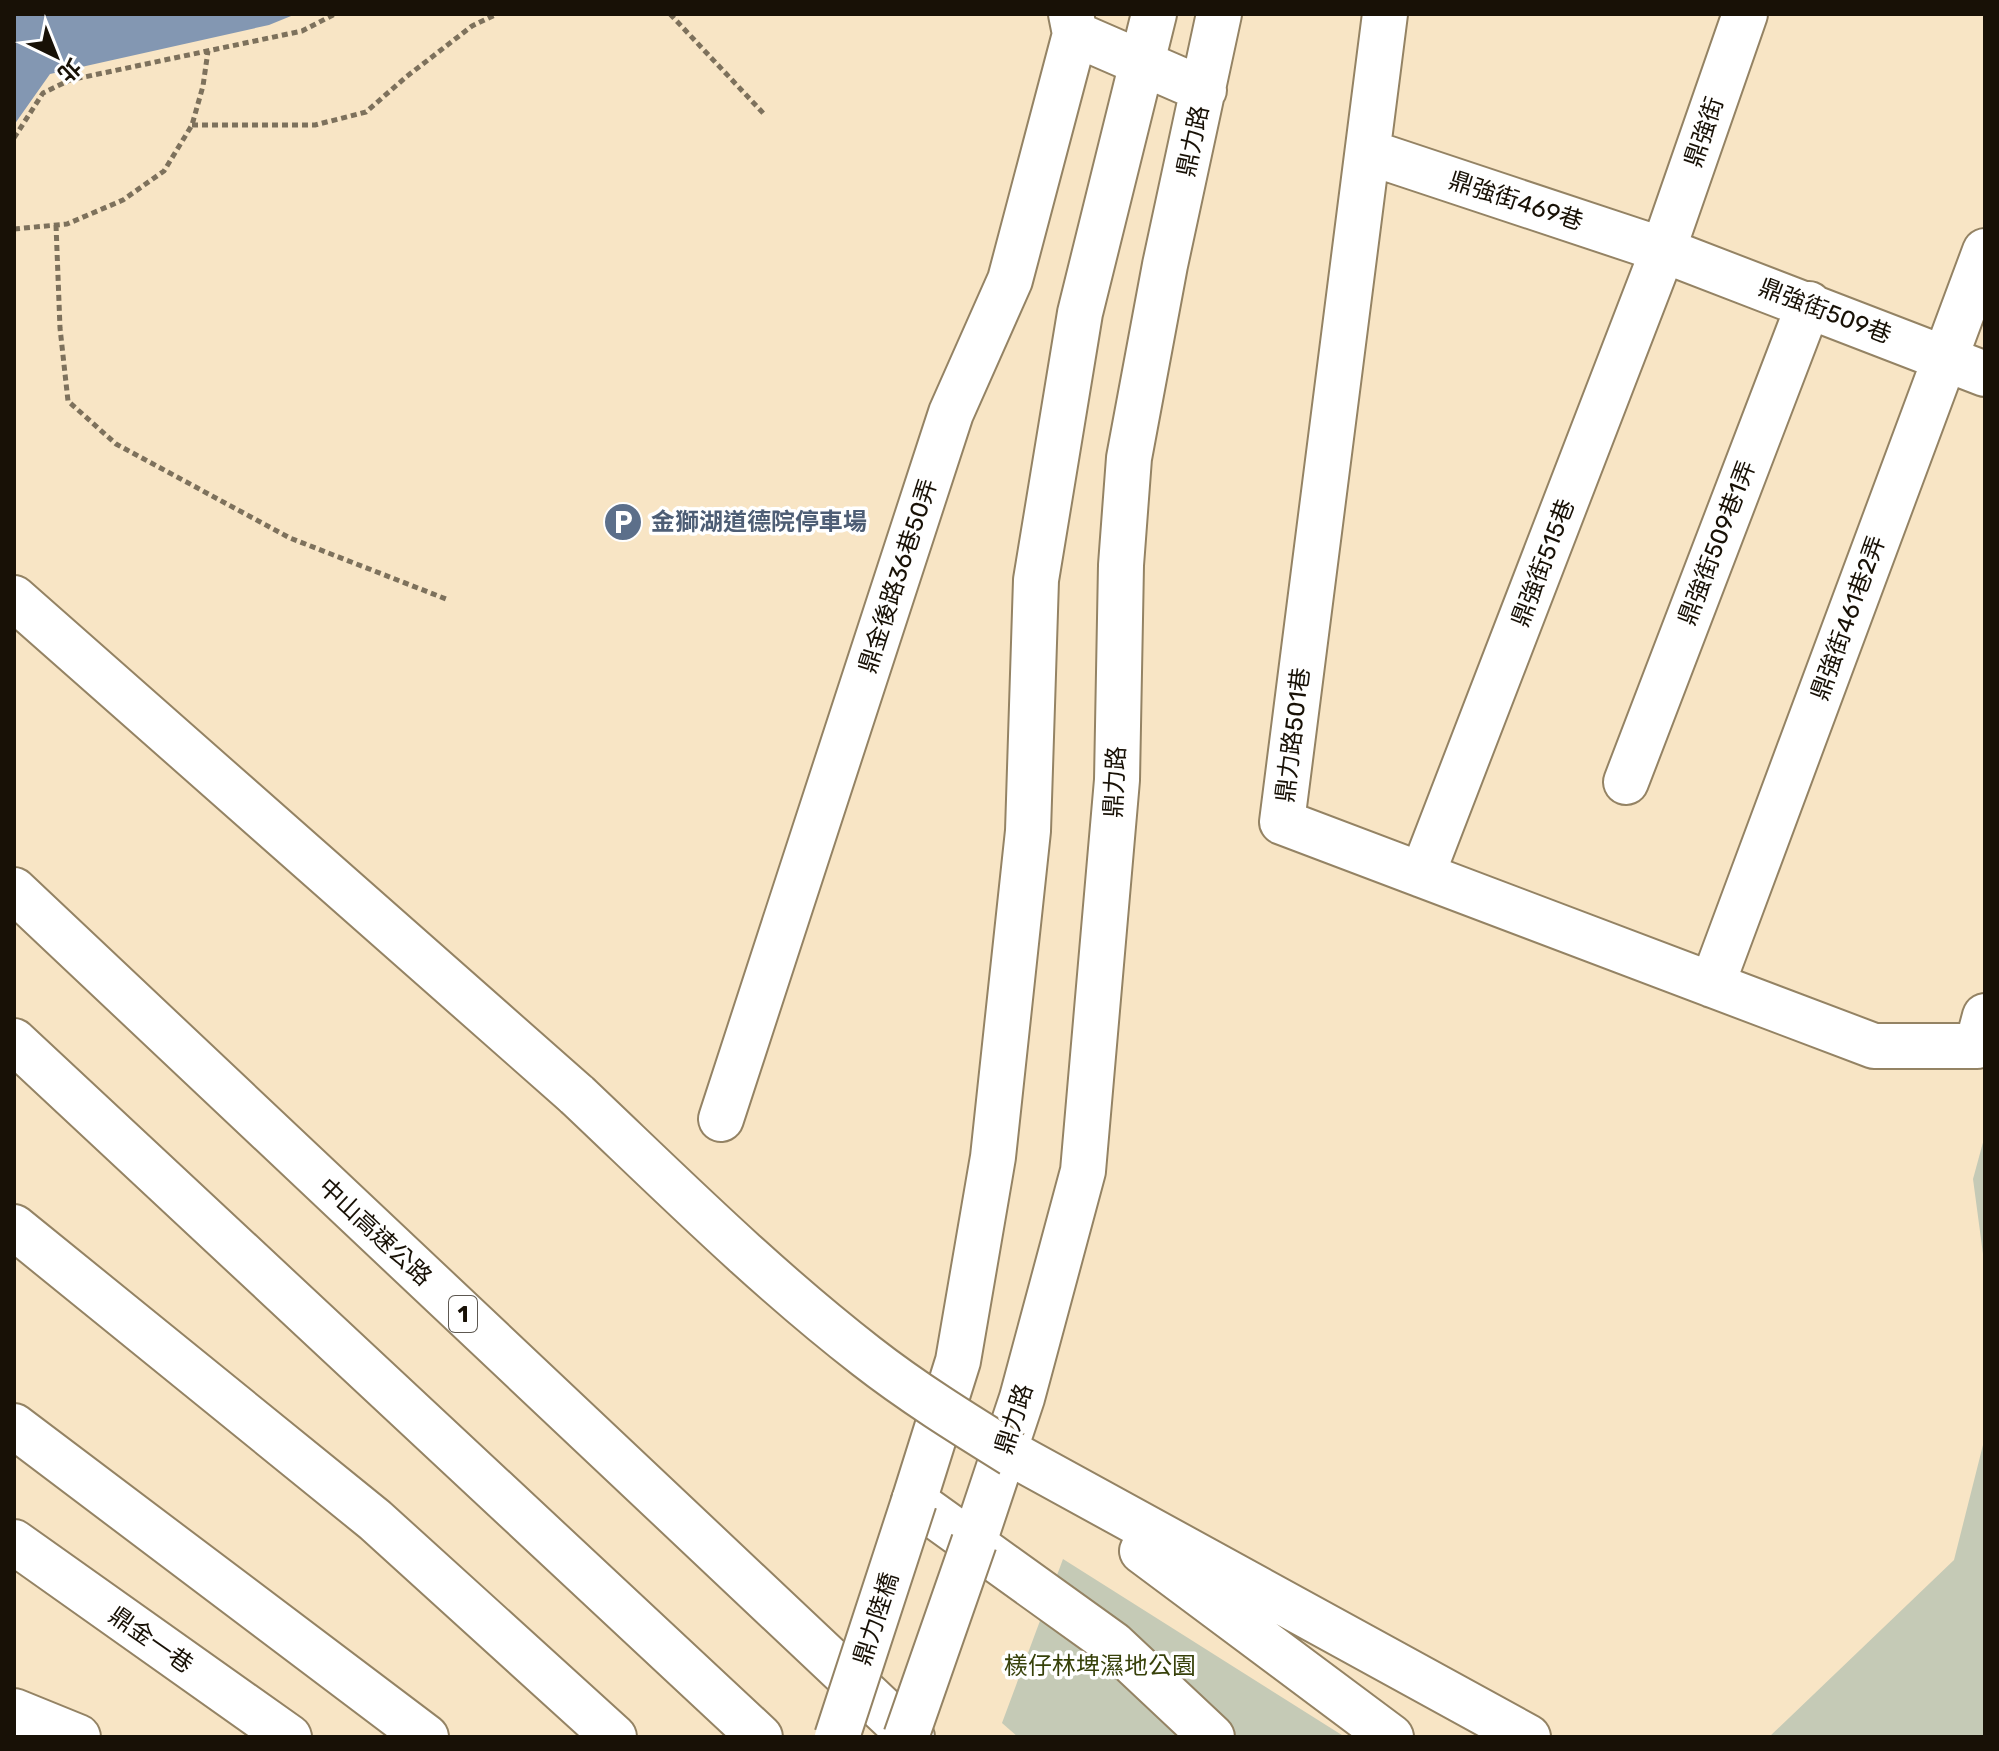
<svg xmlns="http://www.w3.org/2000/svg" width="1999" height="1751" font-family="Rubik,'Noto Sans TC',sans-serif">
<rect width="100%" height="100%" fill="#f8e5c5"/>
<path fill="#c5cab6" d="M1985,1135V1269L1973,1179Z
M1985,1437V1737H1769L1954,1560Z
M1063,1559L1345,1737H1018L1002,1723Z"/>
<path fill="#8397b2" d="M14,14H296L269,25L50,74L14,125Z"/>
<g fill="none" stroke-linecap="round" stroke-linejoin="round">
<g stroke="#948364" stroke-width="48">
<path id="minor" d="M1071,14L1075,34L1204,90
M1385,14L1282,822L1874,1046H1977L1985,1016
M1368,152L1663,250L1985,374
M1626,782L1809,304
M1422,875L1663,250L1745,14
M1712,985L1985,251
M721,1119L951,413L1010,280L1075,34
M914,1501L958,1361L993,1157L1028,831L1036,580L1080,313L1154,14
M14,1542L289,1737
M974,1542L1022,1398L1083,1171L1117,780L1121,565L1129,458L1165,265L1219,14
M14,1711L78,1737"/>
</g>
<g stroke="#948364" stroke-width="48">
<path id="highway" d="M14,598L577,1095
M14,890L912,1737
M14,1041L760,1737
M14,1227L375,1520L614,1737
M14,1426L426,1737
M1012,1454L1528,1737
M914,1501L1113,1644L1212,1737
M1142,1551L1391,1737"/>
</g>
<path stroke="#7d715c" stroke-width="5" stroke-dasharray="6 4" stroke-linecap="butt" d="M670,14L764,114
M192,125H315L366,112L406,77L472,26L497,14
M14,138L43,93L70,80L302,31L335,14
M56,225L60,328L68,401L116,444L290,538L446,599
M14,229L67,224L123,200L164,171L192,125L203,86L208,51"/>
<use href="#minor" stroke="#fff" stroke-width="44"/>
<use href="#highway" stroke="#fff" stroke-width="44"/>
<g stroke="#948364" stroke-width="48" stroke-linecap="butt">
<path id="minor-bridge" d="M837,1737L914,1501
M906,1737L974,1542"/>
</g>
<g stroke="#948364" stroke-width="48" stroke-linecap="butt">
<path id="highway-bridge" d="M577,1095C671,1184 763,1276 866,1356C912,1392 962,1423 1012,1454"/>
</g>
<use href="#minor-bridge" stroke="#fff" stroke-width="44"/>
<use href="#highway-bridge" stroke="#fff" stroke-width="44"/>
</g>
<defs>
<g id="parking-disc" transform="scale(2)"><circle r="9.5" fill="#5c6f8a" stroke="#fff"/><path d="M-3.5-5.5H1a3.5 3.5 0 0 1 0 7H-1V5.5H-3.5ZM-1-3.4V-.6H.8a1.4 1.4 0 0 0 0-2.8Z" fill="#fff"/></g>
</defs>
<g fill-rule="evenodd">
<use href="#parking-disc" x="623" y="522"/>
</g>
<g text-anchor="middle" stroke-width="7" stroke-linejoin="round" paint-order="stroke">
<rect fill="#fff" stroke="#5d5851" stroke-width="2" x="449" y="1296" width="28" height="36" rx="6"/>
<g font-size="22" font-weight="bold" fill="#181106">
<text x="463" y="1322">1</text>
</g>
<g font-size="24" fill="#181106" stroke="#fff">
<text transform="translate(1704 132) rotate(-71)" y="8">鼎強街</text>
<text transform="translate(1193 141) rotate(-78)" y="8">鼎力路</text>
<text transform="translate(1516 201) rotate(18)" y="8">鼎強街469巷</text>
<text transform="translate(1825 311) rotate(21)" y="8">鼎強街509巷</text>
<text transform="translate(1717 543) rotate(-69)" y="8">鼎強街509巷1弄</text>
<text transform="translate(1543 563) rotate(-69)" y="8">鼎強街515巷</text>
<text transform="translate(898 576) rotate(-72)" y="8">鼎金後路36巷50弄</text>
<text transform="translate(1848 618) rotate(-70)" y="8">鼎強街461巷2弄</text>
<text transform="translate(1293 735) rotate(-83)" y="8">鼎力路501巷</text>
<text transform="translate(1115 782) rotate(-87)" y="8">鼎力路</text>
<text transform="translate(375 1232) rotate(43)" y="8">中山高速公路</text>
<text transform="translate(1014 1419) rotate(-72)" y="8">鼎力路</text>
<text transform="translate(876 1619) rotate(-72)" y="8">鼎力陸橋</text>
<text transform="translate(151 1640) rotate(35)" y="8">鼎金一巷</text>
</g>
<g font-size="24" font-weight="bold" fill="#4e5e75" stroke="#fff" text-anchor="start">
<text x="651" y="530">金獅湖道德院停車場</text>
</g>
<g font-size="24" fill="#37410a" stroke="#fff">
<text x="1100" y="1674">檨仔林埤濕地公園</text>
</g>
</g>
<rect width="1999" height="1751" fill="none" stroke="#181106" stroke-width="32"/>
<g transform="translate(56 56) rotate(137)" stroke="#ffffff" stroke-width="6" paint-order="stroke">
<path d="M0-6L14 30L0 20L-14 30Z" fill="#181106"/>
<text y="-12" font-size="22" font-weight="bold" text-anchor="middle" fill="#181106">北</text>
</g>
</svg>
